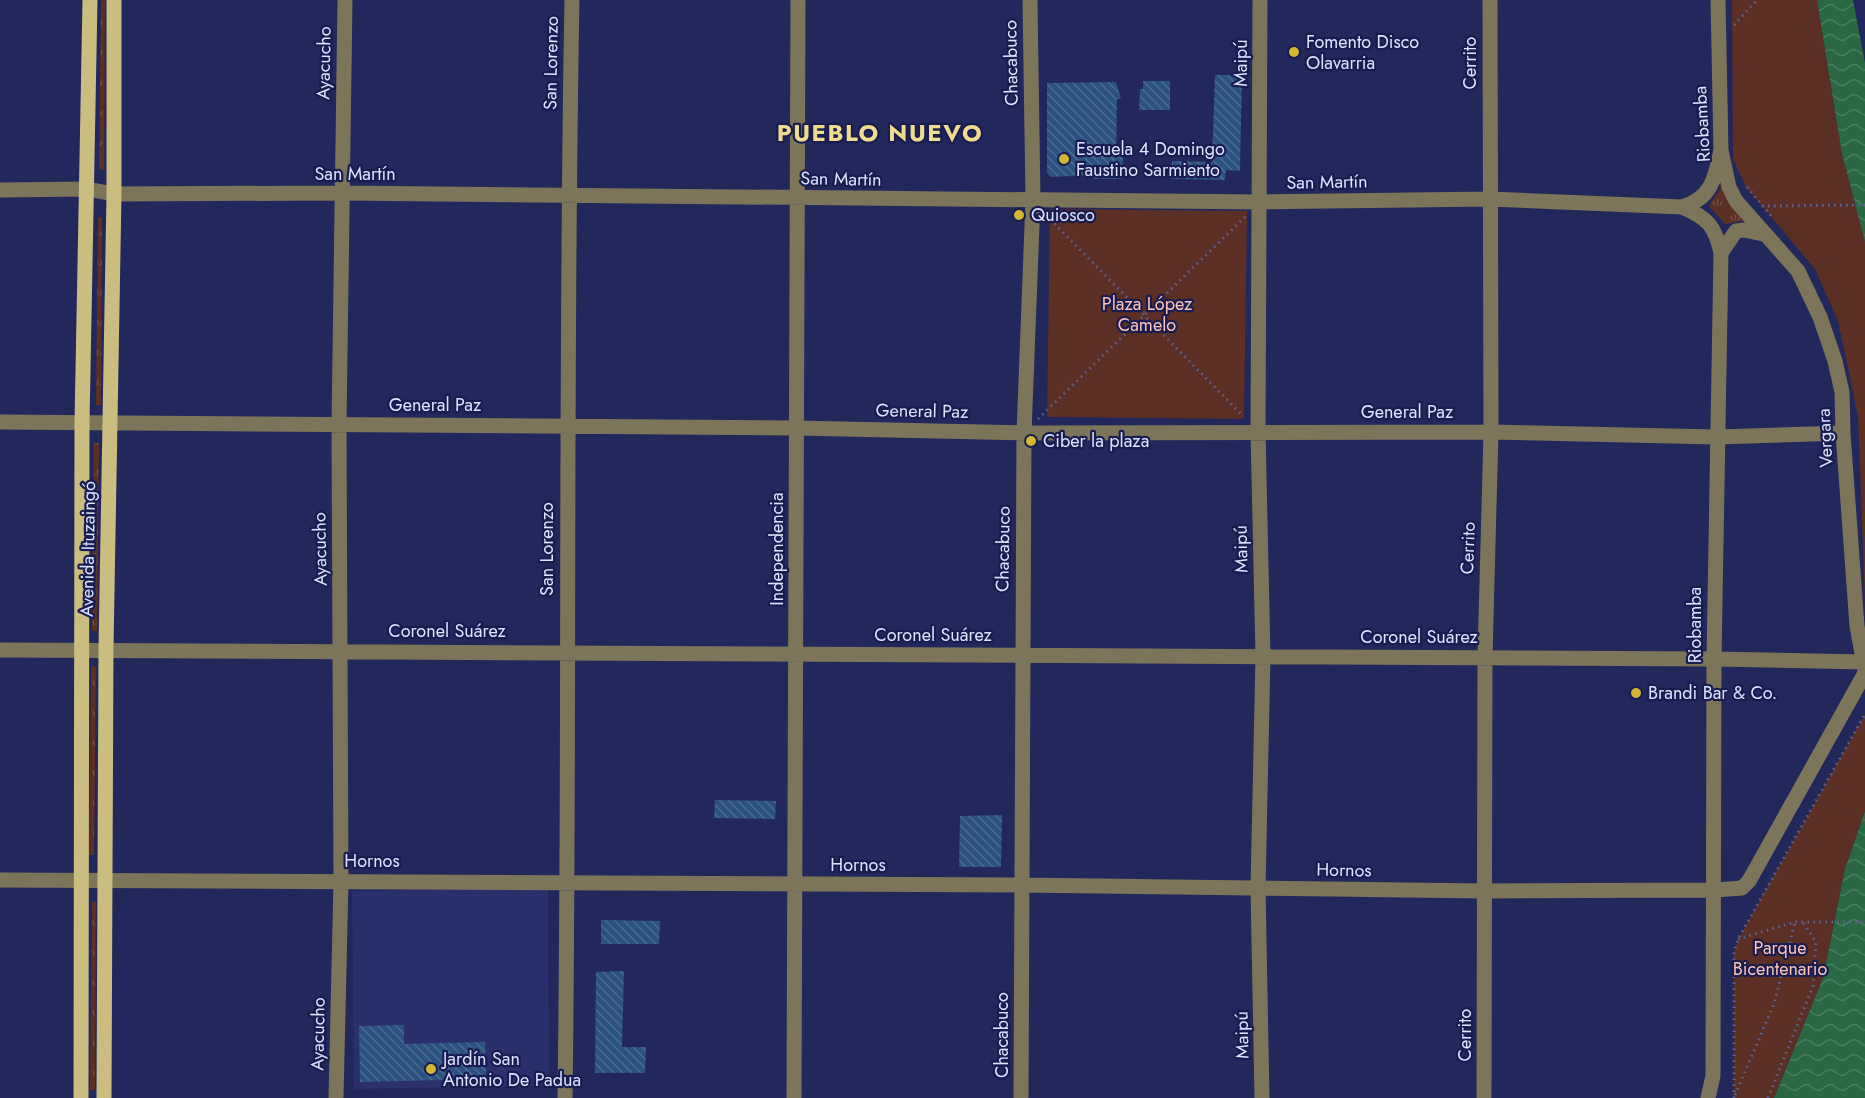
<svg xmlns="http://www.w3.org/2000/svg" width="1865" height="1098" font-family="Jost,sans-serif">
<defs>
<pattern id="grass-tufts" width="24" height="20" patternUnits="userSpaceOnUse" patternTransform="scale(1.5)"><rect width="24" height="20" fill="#5b2f24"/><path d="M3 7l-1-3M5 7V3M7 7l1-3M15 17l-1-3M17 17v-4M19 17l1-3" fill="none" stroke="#724d45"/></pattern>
<pattern id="water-waves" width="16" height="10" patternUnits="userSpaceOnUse" patternTransform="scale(1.5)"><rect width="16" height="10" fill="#296843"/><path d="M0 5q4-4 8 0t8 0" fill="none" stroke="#487d5f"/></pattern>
<pattern id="building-back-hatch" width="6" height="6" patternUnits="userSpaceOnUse" patternTransform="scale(1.5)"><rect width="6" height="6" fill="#2c5280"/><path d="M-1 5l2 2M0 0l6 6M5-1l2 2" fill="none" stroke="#4a6b93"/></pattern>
</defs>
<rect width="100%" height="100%" fill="#22275c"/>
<path fill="#2a306b" d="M548,889L549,1086L354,1089L352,891Z"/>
<path fill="url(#grass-tufts)" d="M101,0H105L104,170H99Z
M1722,177L1746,220L1725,224L1709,206L1720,189Z
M98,217H102L101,405H96Z
M94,443H99L97,631H92Z
M91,666L96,667L94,855H89Z
M92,902H96L95,1090H90Z"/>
<path fill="#5b2f24" d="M1732,0H1817L1842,154L1865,242V601L1858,417L1848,368L1838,321L1815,269L1746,187L1733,159Z
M1050,209L1247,211L1244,419L1047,417Z
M1865,714V811L1845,869L1823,978L1774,1098H1734V952L1738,939Z"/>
<path fill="url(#water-waves)" d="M1817,0H1853L1865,63V242L1842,154Z
M1865,811V1098H1774L1823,978L1845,869Z"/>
<path fill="url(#building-back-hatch)" d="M1215,75H1242L1240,171L1226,170L1225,180L1171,179L1172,161L1212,162Z
M1143,81H1170V110H1139L1140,89H1143Z
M1116,82L1121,99H1117L1116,156H1123L1122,179H1094V175L1051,177L1047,173V83Z
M715,800L776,801L775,819L714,818Z
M1002,815L1001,867H959L960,816Z
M601,920L660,921L659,944H601Z
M624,971L622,1047H646L645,1073H595L596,972Z
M404,1025V1044L485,1042L486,1079L360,1082L359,1026Z"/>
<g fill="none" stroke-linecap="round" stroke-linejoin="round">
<path stroke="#5e6491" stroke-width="3" stroke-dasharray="1.5 4.5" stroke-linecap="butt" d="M1734,25L1757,0
M1747,187L1772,217
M1762,206L1865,205
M1046,215L1243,416
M1038,419L1246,216
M1738,939L1795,922H1865
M1735,1095L1774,1004L1795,922
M1734,1098V952L1738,939L1865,714
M1768,1098L1813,986L1816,942L1803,922"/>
<path stroke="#7c7559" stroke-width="15" d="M1260,0L1258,431L1263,656L1258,888L1262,1098
M1718,0L1721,150L1729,187L1736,201L1798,271L1820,317L1835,361L1842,392L1843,433L1857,626L1865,670
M0,190L87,189L114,194L341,193L1260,202L1490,199L1682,207C1712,198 1715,178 1721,150
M1682,207C1708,218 1715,226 1721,253L1714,659L1713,1076L1708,1098
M1721,253L1736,231L1744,230L1763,234
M0,422L796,428L1024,433L1491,432L1717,437L1843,433
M0,650L1714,659L1865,662
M0,880L1021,885L1484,891L1715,890L1742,888L1749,881L1865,673
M336,1098L341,881L339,425L345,0
M565,1098C570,732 565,366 572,0
M794,1098L798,0
M1021,1098L1024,433L1033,200L1030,0
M1484,1098L1485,657L1491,432L1490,0"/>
<path stroke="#cbbc80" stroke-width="15" d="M81,1098L82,423L90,0
M104,1098L106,648L114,194V0"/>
</g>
<g fill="#d4b635" stroke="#191c50" stroke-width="2">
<circle cx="1294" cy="52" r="6"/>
<circle cx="1064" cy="159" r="6"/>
<circle cx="1019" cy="215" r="6"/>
<circle cx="1031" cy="441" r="6"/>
<circle cx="1636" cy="693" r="6"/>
<circle cx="431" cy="1069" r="6"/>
</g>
<g text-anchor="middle" stroke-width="4.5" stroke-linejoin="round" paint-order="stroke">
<g font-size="18" fill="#dde4ff" stroke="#191c50" text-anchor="start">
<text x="1306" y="48">Fomento Disco<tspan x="1306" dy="21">Olavarria</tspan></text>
<text x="1076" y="155">Escuela 4 Domingo<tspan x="1076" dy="21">Faustino Sarmiento</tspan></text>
<text x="1031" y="221">Quiosco</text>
<text x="1043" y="447">Ciber la plaza</text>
<text x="1648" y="699">Brandi Bar &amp; Co.</text>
<text x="443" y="1065">Jardín San<tspan x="443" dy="21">Antonio De Padua</tspan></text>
</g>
<g font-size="18" fill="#dde4ff" stroke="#191c50">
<text transform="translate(324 63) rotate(-89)" y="6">Ayacucho</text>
<text transform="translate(551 63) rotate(-89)" y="6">San Lorenzo</text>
<text transform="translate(1011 63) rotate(-91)" y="6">Chacabuco</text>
<text transform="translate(1241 63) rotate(-90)" y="6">Maipú</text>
<text transform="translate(1470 63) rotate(-90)" y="6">Cerrito</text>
<text transform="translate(1702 124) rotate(-93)" y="6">Riobamba</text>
<text x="355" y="180">San Martín</text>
<text transform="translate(841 179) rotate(1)" y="6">San Martín</text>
<text transform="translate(1327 182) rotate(-1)" y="6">San Martín</text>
<text x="435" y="411">General Paz</text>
<text transform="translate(922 411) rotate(1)" y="6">General Paz</text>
<text x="1407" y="418">General Paz</text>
<text transform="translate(1825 438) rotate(-93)" y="6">Vergara</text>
<text transform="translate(1468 548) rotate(-88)" y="6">Cerrito</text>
<text transform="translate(88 549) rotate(-89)" y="6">Avenida Ituzaingó</text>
<text transform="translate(320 549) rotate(-91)" y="6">Ayacucho</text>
<text transform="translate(547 549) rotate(-90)" y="6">San Lorenzo</text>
<text transform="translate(777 549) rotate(-90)" y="6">Independencia</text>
<text transform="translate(1003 549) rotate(-89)" y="6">Chacabuco</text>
<text transform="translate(1241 549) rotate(-91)" y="6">Maipú</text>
<text transform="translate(1695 625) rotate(-90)" y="6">Riobamba</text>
<text x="447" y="637">Coronel Suárez</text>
<text x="933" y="641">Coronel Suárez</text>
<text x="1419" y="643">Coronel Suárez</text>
<text x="372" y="867">Hornos</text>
<text x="858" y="871">Hornos</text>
<text transform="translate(1344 870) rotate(1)" y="6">Hornos</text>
<text transform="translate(318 1034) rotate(-89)" y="6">Ayacucho</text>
<text transform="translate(1002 1035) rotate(-90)" y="6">Chacabuco</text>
<text transform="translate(1242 1035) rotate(-91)" y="6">Maipú</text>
<text transform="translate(1465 1035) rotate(-90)" y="6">Cerrito</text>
</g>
<g font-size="18" fill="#ffc4b4" stroke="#191c50">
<text x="1147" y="310">Plaza López<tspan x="1147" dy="21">Camelo</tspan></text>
<text x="1780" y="954">Parque<tspan x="1780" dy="21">Bicentenario</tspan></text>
</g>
<g font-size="24" font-weight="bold" letter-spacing="1.5" fill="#f0dc8e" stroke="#191c50">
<text x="880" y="141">PUEBLO NUEVO</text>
</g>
</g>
</svg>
